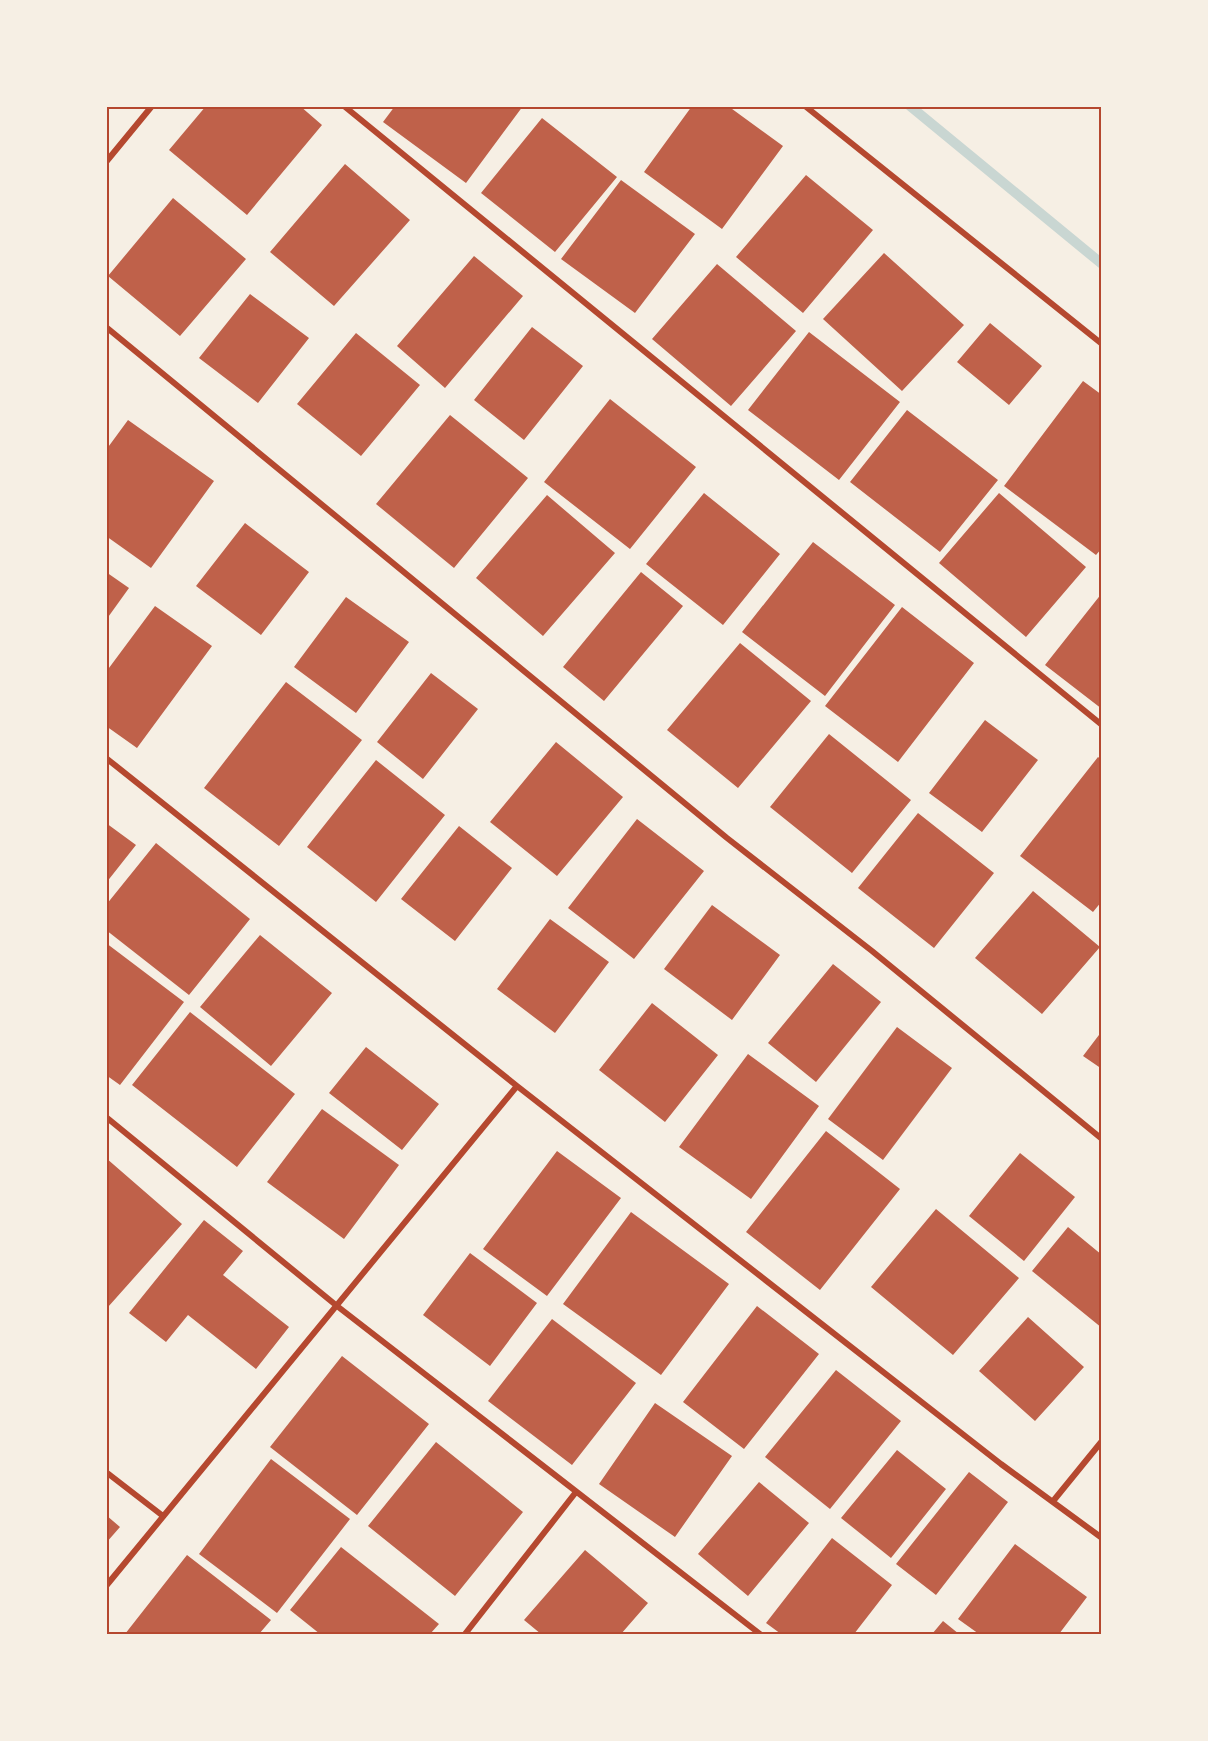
<svg xmlns="http://www.w3.org/2000/svg" width="1208" height="1741" font-family="Cabin,sans-serif">
<rect width="100%" height="100%" fill="#f6efe4"/>
<g fill="none" stroke-linecap="round" stroke-linejoin="round">
<path stroke="#c9d6d2" stroke-width="10" d="M910,106L1102,264"/>
</g>
<path fill="#bf614a" d="M206,106H300L322,125L247,215L169,150Z
M395,106H523L466,183L383,122Z
M692,106H728L783,146L722,229L644,172Z
M542,118L617,177L555,252L481,193Z
M345,164L410,220L334,306L270,252Z
M806,175L873,230L803,313L736,257Z
M621,180L695,234L635,313L561,259Z
M173,198L246,259L180,336L108,276Z
M884,253L964,325L902,391L823,319Z
M474,256L523,296L445,388L397,346Z
M717,264L796,331L731,406L652,339Z
M250,294L309,338L258,403L199,358Z
M990,323L1042,366L1009,405L957,362Z
M532,327L583,366L524,440L474,400Z
M809,332L900,402L839,480L748,410Z
M356,333L420,385L361,456L297,404Z
M1083,381L1102,395V548L1096,555L1004,486Z
M610,399L696,467L630,549L544,482Z
M907,410L998,480L940,552L850,482Z
M450,415L528,478L454,568L376,504Z
M128,420L214,481L151,568L106,536V450Z
M704,493L780,554L723,625L646,564Z
M999,493L1086,567L1026,637L939,563Z
M547,495L615,553L543,636L476,578Z
M245,523L309,572L261,635L196,586Z
M813,542L895,605L825,696L742,632Z
M106,572L129,588L106,620Z
M641,572L683,606L604,701L563,667Z
M1102,593V709L1045,665Z
M346,597L409,642L356,713L294,667Z
M155,606L212,646L137,748L106,726V672Z
M902,607L974,663L898,762L825,706Z
M740,643L811,701L738,788L667,730Z
M431,673L478,709L423,779L377,742Z
M286,682L362,740L279,846L204,788Z
M985,720L1038,760L982,832L929,793Z
M829,734L911,800L852,873L770,807Z
M556,742L623,797L557,876L490,822Z
M1098,757L1102,760V901L1093,912L1020,856Z
M376,760L445,815L376,902L307,847Z
M918,813L994,873L934,948L858,888Z
M637,819L704,871L634,959L568,908Z
M106,823L136,845L106,883Z
M459,826L512,868L455,941L401,899Z
M156,843L250,919L189,995L106,930V905Z
M1033,891L1100,947L1042,1014L975,958Z
M712,905L780,955L732,1020L664,969Z
M550,919L609,962L555,1033L497,989Z
M260,935L332,993L271,1066L200,1007Z
M106,943L184,1002L120,1085L106,1075Z
M833,964L881,1002L816,1082L768,1043Z
M652,1003L718,1055L665,1122L599,1070Z
M190,1012L295,1094L237,1167L132,1085Z
M897,1027L952,1068L883,1160L828,1119Z
M1102,1031V1069L1083,1056Z
M366,1047L439,1104L402,1150L329,1093Z
M748,1054L819,1106L751,1199L679,1147Z
M322,1109L399,1165L344,1239L267,1182Z
M826,1131L900,1189L820,1290L746,1232Z
M557,1151L621,1198L547,1296L483,1249Z
M1020,1153L1075,1197L1024,1261L969,1216Z
M106,1158L182,1224L108,1307L106,1306Z
M936,1209L1019,1278L953,1355L871,1287Z
M631,1212L729,1284L661,1375L563,1304Z
M204,1220L243,1251L223,1275L289,1327L256,1369L188,1315L166,1342L129,1313Z
M1068,1227L1102,1255V1328L1032,1271Z
M470,1253L537,1303L490,1366L423,1315Z
M757,1306L819,1354L744,1449L683,1402Z
M1028,1317L1084,1367L1035,1421L979,1371Z
M552,1319L636,1383L572,1465L488,1401Z
M342,1356L429,1424L357,1515L270,1447Z
M836,1370L901,1421L830,1509L765,1457Z
M655,1403L732,1456L675,1537L599,1484Z
M436,1442L523,1512L455,1596L368,1526Z
M897,1450L946,1489L891,1558L841,1518Z
M271,1459L350,1519L277,1613L199,1554Z
M969,1472L1008,1502L936,1595L896,1564Z
M759,1482L809,1523L748,1596L698,1554Z
M106,1515L120,1527L106,1543Z
M832,1538L892,1585L854,1634H781L766,1623Z
M1015,1544L1087,1597L1059,1634H979L958,1619Z
M341,1547L439,1624L430,1634H320L290,1610Z
M585,1550L648,1603L621,1634H541L524,1620Z
M187,1555L271,1620L259,1634H125Z
M943,1621L959,1634H932Z"/>
<g fill="none" stroke-linecap="round" stroke-linejoin="round">
<path stroke="#b5482f" stroke-width="6" d="M344,106L1102,725
M805,106L1102,344
M106,162L152,106
M106,327L727,838L872,951L1102,1139
M106,758L517,1086L1001,1464L1102,1538
M106,1117L337,1306L760,1634
M106,1472L163,1516
M1054,1500L1102,1441
M106,1586L517,1086
M465,1634L576,1492"/>
</g>
<rect width="1208" height="1741" fill="none" stroke="#f6efe4" stroke-width="216"/>
<rect x="108" y="108" width="992" height="1525" fill="none" stroke="#b5482f" stroke-width="2"/>
</svg>
